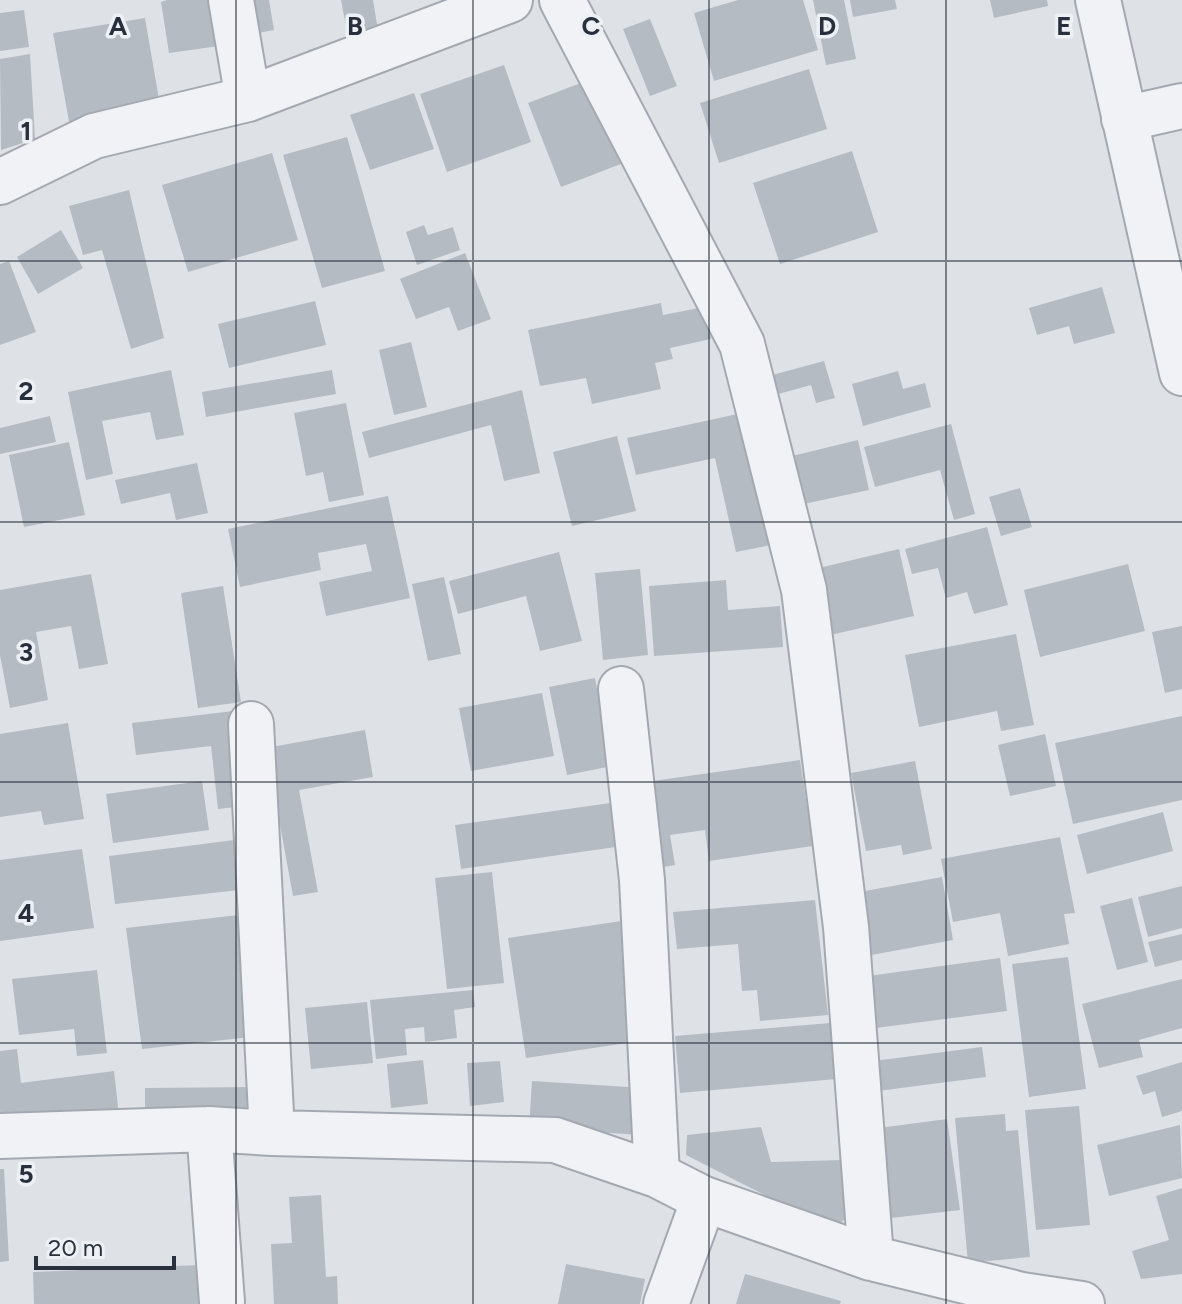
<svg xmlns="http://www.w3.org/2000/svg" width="1182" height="1304" font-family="Figtree,sans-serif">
<rect width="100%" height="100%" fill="#dee2e7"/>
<path fill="#b5bbc3" d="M167,0H215L226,45L169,53L161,2Z
M242,0H269L274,30L248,35Z
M341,0H373L381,48L309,60L308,50L349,42Z
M738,0H803L818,50L714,81L694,13Z
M813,0H844L856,59L826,65Z
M850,0H895L897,9L853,17Z
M990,0H1047L1048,6L994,18Z
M24,10L29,47L0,51V13Z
M145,18L161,111L70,127L53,33Z
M650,19L677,86L650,96L623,29Z
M30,54L35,139L1,150L0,59Z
M504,65L531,142L447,172L420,94Z
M809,69L827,129L719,163L700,103Z
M594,78L626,162L561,187L528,103Z
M414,93L434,149L370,170L350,115Z
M347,137L385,271L322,288L283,155Z
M852,151L878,232L780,264L753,183Z
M272,153L298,240L188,272L162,185Z
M129,190L164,338L131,349L102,250L83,255L69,206Z
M424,225L428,235L453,227L460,250L417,265L406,232Z
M61,230L83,268L38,294L17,257Z
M465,253L491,319L458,331L449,307L416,319L400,279Z
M9,261L36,332L0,345V264Z
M1102,287L1115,333L1074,344L1069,326L1037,335L1029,308Z
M315,301L326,345L229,368L218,324Z
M661,303L663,315L704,307L711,339L670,348L673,359L655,363L661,389L592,404L586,378L540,386L528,330Z
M411,342L427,407L394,415L379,350Z
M824,361L835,398L816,403L811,385L771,396L765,377Z
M171,370L184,435L156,440L150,412L102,421L113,474L86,480L68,392Z
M332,370L336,394L206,417L202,392Z
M898,371L903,389L925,383L931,407L863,426L852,384Z
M522,390L540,473L504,481L491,425L369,458L362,432Z
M346,403L364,495L329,502L323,472L306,476L294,413Z
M742,413L771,545L736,552L715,458L636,475L627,438Z
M50,416L56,442L0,454V428Z
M951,424L975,514L954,520L940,470L875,487L864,447Z
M617,436L636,511L572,526L553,452Z
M858,440L869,490L799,505L788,457Z
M69,442L85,515L24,527L9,455Z
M197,463L208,513L176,520L170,493L121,504L115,480Z
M1020,488L1032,527L1001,536L989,497Z
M388,496L410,598L326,616L319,582L372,571L366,544L318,553L321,570L240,587L228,529Z
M987,527L1008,605L974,614L967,592L946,598L938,568L912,574L905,549Z
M899,549L914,616L826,636L810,570Z
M559,552L582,641L540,651L526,596L458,614L449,581Z
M1128,564L1145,631L1040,657L1024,590Z
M640,569L648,655L603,660L595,573Z
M91,574L108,664L79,669L71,626L36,632L48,700L10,708L0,655V590Z
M444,577L461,654L428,661L412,584Z
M726,580L728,610L780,606L783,647L654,656L649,586Z
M223,586L241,702L198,708L181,593Z
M1182,626V689L1165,693L1152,632Z
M1016,634L1034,725L1001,731L997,711L919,727L905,655Z
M595,678L612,766L567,775L549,687Z
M542,693L554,756L471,771L459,708Z
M242,710L253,805L218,809L211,746L136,755L132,723Z
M1182,716V800L1073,824L1055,743Z
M68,723L84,819L44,825L41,811L0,817V734Z
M365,730L373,777L299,790L318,892L293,896L266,748Z
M1045,734L1056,786L1010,796L998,745Z
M800,760L813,846L709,861L705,830L670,835L675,865L658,868L646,782Z
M915,761L932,849L903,855L901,845L866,851L851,773Z
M202,781L209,830L113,843L106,794Z
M617,802L623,846L461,869L455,825Z
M1163,812L1173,851L1087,874L1077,835Z
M1060,837L1075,913L1064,914L1069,944L1008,956L1000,913L953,922L941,859Z
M234,840L239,890L115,904L109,856Z
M82,849L94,928L0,941V860Z
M492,872L504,983L447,989L435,878Z
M942,877L953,940L866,956L854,893Z
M1182,886V928L1148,937L1138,897Z
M1132,898L1148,962L1117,970L1100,906Z
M815,900L828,1015L760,1021L757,990L742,991L738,944L677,949L673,912Z
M238,915L251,1037L142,1049L126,928Z
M628,920L647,1040L526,1058L508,938Z
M1182,934V960L1155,967L1148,942Z
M1068,957L1086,1089L1029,1097L1012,964Z
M1000,958L1007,1011L868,1029L861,977Z
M97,970L107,1053L77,1056L74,1029L19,1035L12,979Z
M1182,979V1028L1139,1040L1143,1057L1099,1068L1082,1004Z
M473,990L475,1007L454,1010L457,1038L425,1042L424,1027L405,1029L407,1055L376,1059L370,1000Z
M367,1002L373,1063L311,1069L305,1008Z
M830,1023L836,1079L680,1093L675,1036Z
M982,1047L986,1077L878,1091L874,1061Z
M17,1049L21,1083L114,1071L119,1115L0,1130V1051Z
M423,1060L428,1104L391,1108L387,1064Z
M500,1061L504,1102L470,1106L467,1063Z
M1182,1062V1111L1162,1117L1155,1091L1143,1095L1136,1076Z
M532,1081L645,1088L642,1135L529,1128Z
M257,1087L258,1117H145V1088Z
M1079,1106L1090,1225L1036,1230L1025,1110Z
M1005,1114L1006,1131L1018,1130L1030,1257L968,1263L955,1118Z
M947,1119L960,1210L891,1218L879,1128Z
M1180,1125L1182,1178L1109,1196L1097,1145Z
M761,1127L771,1162L844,1160L853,1211L833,1230L686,1155L687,1135Z
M0,1169H4L9,1261L0,1262Z
M1182,1188V1274L1141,1279L1132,1251L1169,1240L1156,1196Z
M321,1195L326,1277L337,1276L338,1304H274L271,1244L292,1243L289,1197Z
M566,1264L645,1279L640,1304H558Z
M200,1265L202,1304H34L33,1272Z
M745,1274L841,1301L840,1304H736Z"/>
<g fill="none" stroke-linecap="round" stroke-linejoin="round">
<g stroke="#a4a9b1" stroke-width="48">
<path id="minor" d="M231,0L248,99
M562,0L742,344L804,590L846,927L871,1258
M1098,0L1182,373
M1124,119L1182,106
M0,182L94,136L248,99L510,0
M621,689L642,880L657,1175
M251,724L272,1133
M209,1129L222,1302
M0,1136L209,1129L272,1133L555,1140L657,1175L704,1199L871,1258L1022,1295L1082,1304
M666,1304L704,1199"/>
</g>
<use href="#minor" stroke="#f0f2f5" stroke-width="44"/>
</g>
<path fill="none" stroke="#28303d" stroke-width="2" stroke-opacity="0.55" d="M236,0V1304M473,0V1304M709,0V1304M946,0V1304M0,261H1182M0,522H1182M0,782H1182M0,1043H1182"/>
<g font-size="26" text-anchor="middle" font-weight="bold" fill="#28303d" stroke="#edf0f5" stroke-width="7" stroke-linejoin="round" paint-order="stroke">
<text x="118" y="35">A</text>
<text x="355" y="35">B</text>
<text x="591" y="35">C</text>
<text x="827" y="35">D</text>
<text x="1064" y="35">E</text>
<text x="26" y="140">1</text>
<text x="26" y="400">2</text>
<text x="26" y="661">3</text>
<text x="26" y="922">4</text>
<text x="26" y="1183">5</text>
</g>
<path d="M36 1256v12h138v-12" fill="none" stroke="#28303d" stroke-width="4"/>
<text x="48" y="1256" font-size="24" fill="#28303d" stroke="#edf0f5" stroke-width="6" paint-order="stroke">20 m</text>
</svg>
